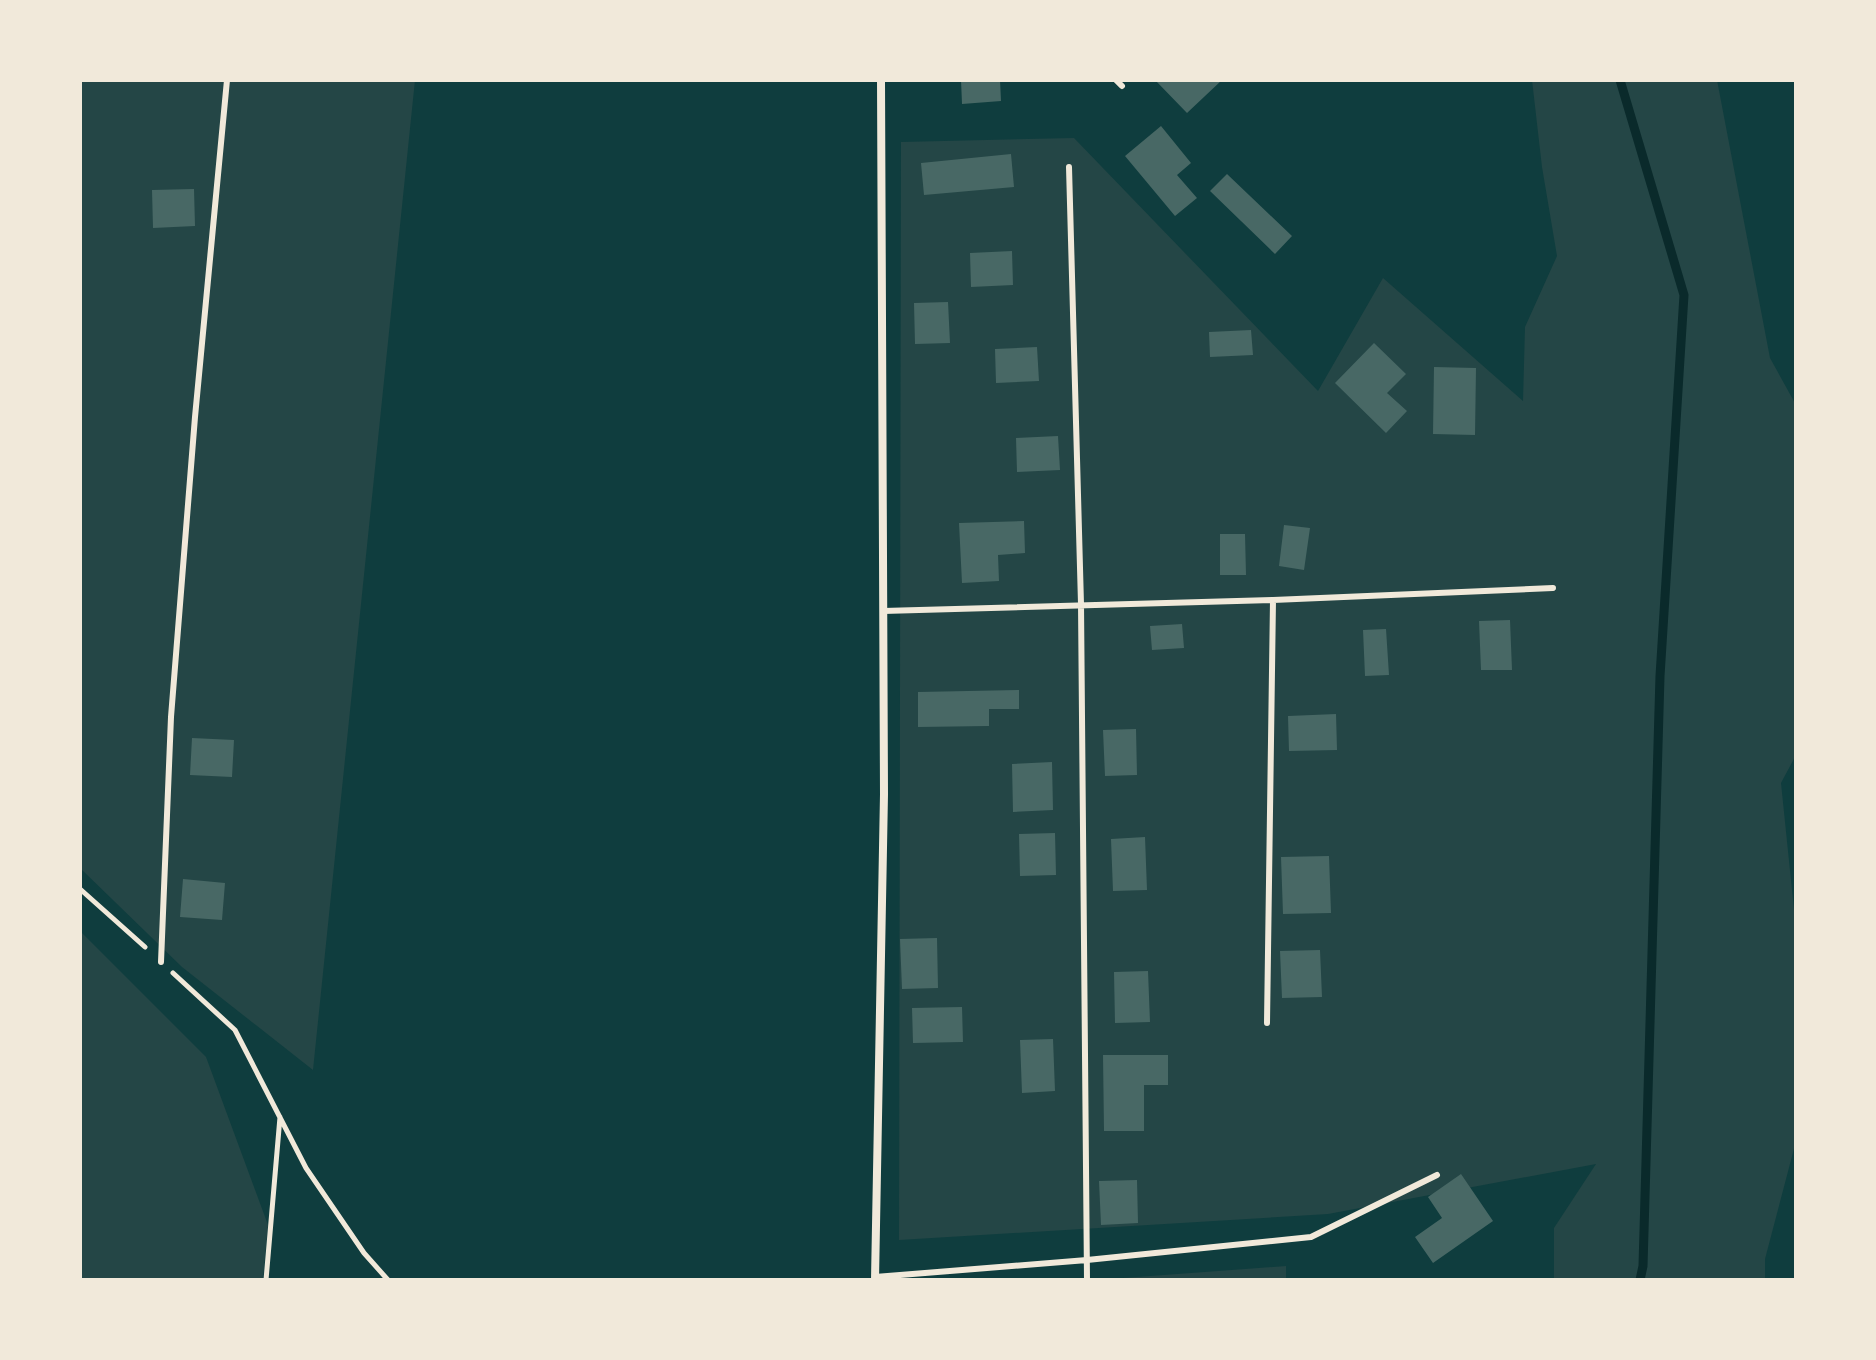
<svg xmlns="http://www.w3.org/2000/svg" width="1876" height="1360" font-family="'Fira Sans Condensed',sans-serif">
<rect width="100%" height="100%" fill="#0f3d3e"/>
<path fill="#244646" d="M80,80H415L313,1070L182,967L80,868Z
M1532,80H1717L1770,358L1796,405V755L1781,783L1796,929V1141L1765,1259V1280H1554V1228L1596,1164L1328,1214L899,1240L901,142L1074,138L1318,391L1383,278L1523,401L1525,327L1557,256L1542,167Z
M80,931L206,1057L268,1225L263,1280H80Z
M1286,1266V1280H1096Z"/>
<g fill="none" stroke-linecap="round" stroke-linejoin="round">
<path stroke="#0a2a2b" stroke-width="9" d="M1620,80L1684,295L1660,676L1643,1266L1640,1280"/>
</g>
<path fill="#486865" d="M961,80H1000L1001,101L962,104Z
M1155,80H1222L1187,113Z
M1161,126L1191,163L1177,175L1197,198L1175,216L1125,156Z
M1011,154L1014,187L924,195L921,163Z
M1227,174L1292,236L1275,254L1210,191Z
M194,189L195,226L153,228L152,190Z
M1012,251L1013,285L971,287L970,253Z
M948,302L950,343L915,344L914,303Z
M1251,330L1253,355L1210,357L1209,332Z
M1374,343L1406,374L1387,393L1407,411L1386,433L1335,383Z
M1037,347L1039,381L996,383L995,349Z
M1434,367L1476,368L1475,435L1433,434Z
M1058,436L1060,470L1017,472L1016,438Z
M1024,521L1025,553L998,555L999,581L962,583L959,523Z
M1284,525L1310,528L1304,570L1279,566Z
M1220,534H1245L1246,575H1220Z
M1510,620L1512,670H1481L1479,621Z
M1182,624L1184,648L1152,650L1150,626Z
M1386,629L1389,675L1365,676L1363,630Z
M1019,690V709H989V726L918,727V692Z
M1336,714L1337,750L1289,751L1288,716Z
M1136,729L1137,775L1105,776L1103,730Z
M192,738L234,740L232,777L190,775Z
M1052,762L1053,810L1013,812L1012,764Z
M1055,833L1056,875L1020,876L1019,834Z
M1145,837L1147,890L1113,891L1111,839Z
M1329,856L1331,913L1283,914L1281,857Z
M183,879L225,883L222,920L180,917Z
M937,938L938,988L902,989L900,939Z
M1320,950L1322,997L1282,998L1280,951Z
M1148,971L1150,1022L1115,1023L1114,972Z
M962,1007L963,1042L913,1043L912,1008Z
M1053,1039L1055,1091L1022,1093L1020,1040Z
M1103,1055H1168V1085H1144V1131H1104Z
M1461,1174L1493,1221L1433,1263L1415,1237L1442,1218L1428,1197Z
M1137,1180L1138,1223L1101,1225L1099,1181Z"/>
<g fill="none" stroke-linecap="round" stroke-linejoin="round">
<path stroke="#f1e9da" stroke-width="5" d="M80,889L145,947
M173,973L235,1030L306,1168L364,1253L388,1280
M266,1280L280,1117"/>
<path stroke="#f1e9da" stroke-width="6" d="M1116,80L1122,86
M1069,167L1081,604L1087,1280
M883,611L1273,600L1553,588
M161,962L171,717L195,417L227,80
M1267,1023L1273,600
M875,1277L1087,1260L1311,1237L1437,1175"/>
<path stroke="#f1e9da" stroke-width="8" d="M875,1280L884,794L881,80"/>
</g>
<rect width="1876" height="1360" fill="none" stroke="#f1e9da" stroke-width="164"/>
</svg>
